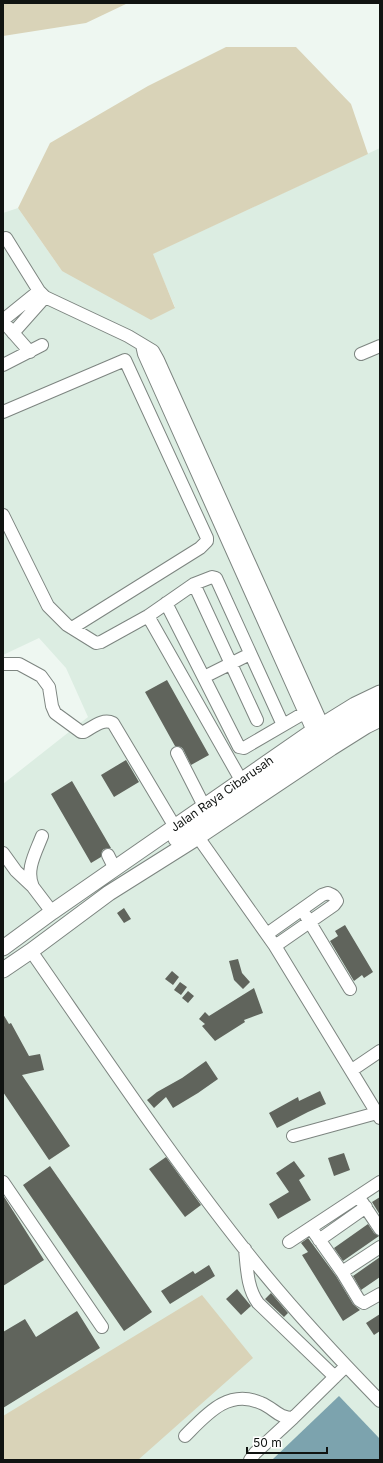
<svg xmlns="http://www.w3.org/2000/svg" width="383" height="1463" font-family="Inter,sans-serif">
<rect width="100%" height="100%" fill="#eef7f1"/>
<path fill="#dcede2" d="M380,148V1460H3V1217L20,1207L3,1179V784L88,717L66,668L39,638L3,655V213L18,208L62,271L175,307L152,254Z"/>
<path fill="#d9d3b8" d="M3,3H128L86,23L3,36Z
M226,47H296L351,104L368,154L153,254L175,308L151,320L62,271L18,208L50,143L148,86Z
M202,1295L253,1358L138,1460H3V1416Z"/>
<path fill="#7ca3ae" d="M339,1396L380,1439V1460H274L273,1459Z"/>
<path fill="#60645c" d="M167,680L209,755L191,765L183,749L181,747L175,746L145,692Z
M126,760L139,782L114,797L101,775Z
M72,781L111,848L104,849L102,851L101,857L91,863L51,794Z
M124,908L131,919L124,923L117,913Z
M345,925L373,972L364,978L362,975L354,981L330,941L338,936L335,931Z
M238,959L242,973L250,982L243,989L234,980L229,961Z
M172,971L179,977L173,985L165,979Z
M180,982L187,987L181,995L174,990Z
M254,988L263,1013L244,1020L245,1022L215,1041L202,1026L205,1024L199,1019L205,1012L209,1016Z
M188,991L194,996L188,1003L182,998Z
M3,1014L9,1024L11,1023L29,1056L40,1054L44,1070L22,1075L70,1146L49,1160L3,1092Z
M206,1061L218,1079L198,1093L173,1108L166,1097L154,1108L147,1100L157,1092L182,1078Z
M320,1091L326,1104L308,1112L277,1128L269,1113L298,1097L299,1101Z
M344,1153L350,1170L334,1176L328,1158Z
M166,1157L201,1205L185,1217L149,1169Z
M294,1161L305,1176L299,1180L311,1200L278,1219L269,1204L289,1192L276,1173Z
M50,1166L152,1312L124,1331L23,1185Z
M3,1195L44,1260L3,1286Z
M380,1197V1215L372,1202Z
M368,1224L374,1233L379,1236L343,1261L334,1248Z
M308,1238L336,1276L353,1304L360,1310L343,1321L302,1255L308,1252L301,1243Z
M380,1257V1277L361,1290L353,1276Z
M209,1265L215,1276L170,1304L161,1291L193,1271L195,1274Z
M237,1289L251,1306L241,1315L226,1299Z
M271,1293L288,1313L284,1317L265,1299Z
M77,1311L100,1348L3,1408V1332L25,1319L36,1337Z
M380,1314V1331L374,1335L366,1323Z"/>
<g fill="none" stroke-linecap="round" stroke-linejoin="round">
<g stroke="#7d8580" stroke-width="14">
<path id="minor" d="M6,238L39,291L45,297L128,336L153,351L158,360L322,724
M3,320L39,291
M8,327L30,352
M13,333L45,297
M142,345L144,354L313,731
M361,354L380,346
M3,365L42,345
M3,412L125,360L207,538V541L200,548L72,628
M3,515L48,606L67,625L96,643L101,642L148,616L194,584L212,577L216,578L283,725
M194,584L257,720
M166,603L239,747L244,748L304,713
M148,616L241,780
M3,664H19L41,676L49,687L52,706L55,713L81,732H84C93,727 103,718 113,723L175,827
M204,677L250,654
M177,753L204,806
M198,837L275,946L380,1118
M3,853L16,871L33,887L52,912
M108,855L115,869
M33,887C25,870 36,852 42,836
M306,916L350,989
M267,934L322,895L328,893C333,895 335,896 337,901L334,905L275,946
M31,951C106,1059 179,1169 262,1271C299,1316 339,1359 380,1401
M352,1070L380,1051
M293,1136L377,1113
M3,1182L102,1327
M362,1202L380,1229
M311,1228L342,1272L359,1300L364,1303L380,1294
M319,1240L366,1207
M289,1242L380,1182
M245,1249C247,1268 247,1288 258,1303L335,1377
M342,1272L380,1247
M185,1436C206,1415 228,1388 261,1403C274,1408 278,1418 293,1418L346,1366
M250,1460L255,1453L293,1418"/>
</g>
<g stroke="#7d8580" stroke-width="17">
<path id="major" d="M176,839C242,793 307,743 380,708
M3,948L52,912L313,731L355,705L380,693
M3,970L31,951L109,893L198,837L331,748L366,726L380,719"/>
</g>
<use href="#minor" stroke="#fff" stroke-width="12"/>
<use href="#major" stroke="#fff" stroke-width="15"/>
</g>
<g text-anchor="middle" stroke-width="4" stroke-linejoin="round" paint-order="stroke">
<g font-size="12" fill="#101311" stroke="#fff">
<text transform="translate(222 794) rotate(-35)" y="4">Jalan Raya Cibarusah</text>
</g>
</g>
<rect width="383" height="1463" fill="none" stroke="#101311" stroke-width="8"/>
<path d="M247 1447v6h80v-6" fill="none" stroke="#101311" stroke-width="2"/>
<text x="253" y="1447" font-size="12" fill="#101311" stroke="#ffffff" stroke-width="3" paint-order="stroke">50 m</text>
</svg>
